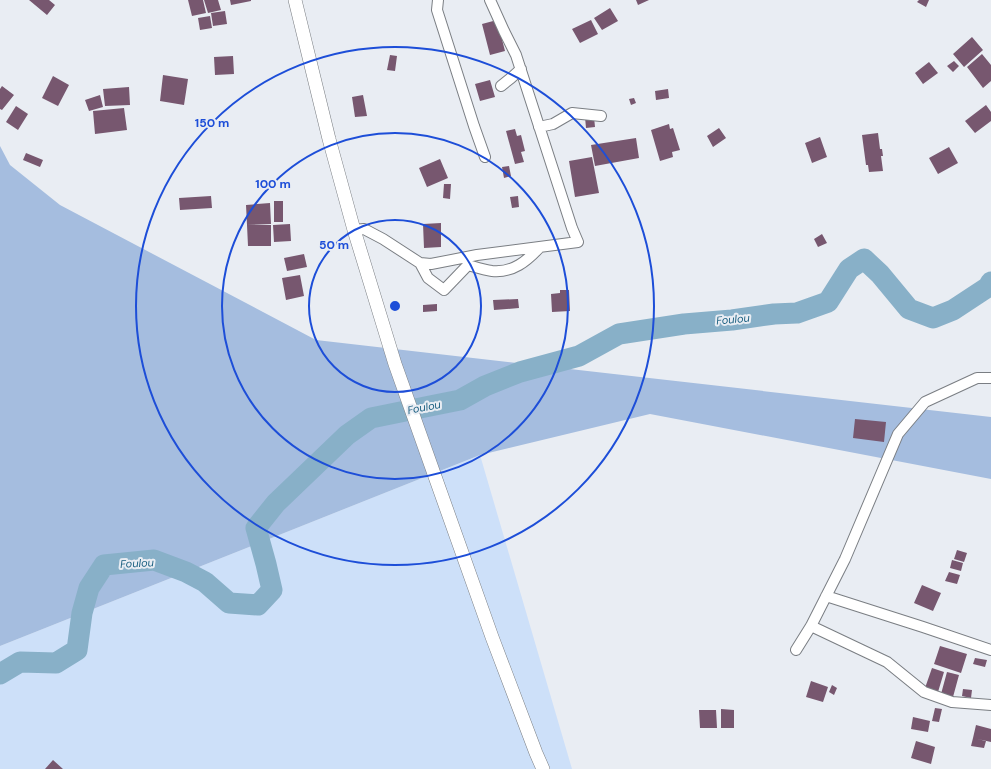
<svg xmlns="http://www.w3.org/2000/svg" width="991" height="769" font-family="'DM Sans',sans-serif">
<rect width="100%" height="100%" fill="#e9edf3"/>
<path fill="#cde0f9" d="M480,455L572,769H0V646Z"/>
<path fill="#a5bddf" d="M0,146L10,165L60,205L316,340L991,417V479L650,414L480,455L0,646Z"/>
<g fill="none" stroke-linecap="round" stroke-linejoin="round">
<path stroke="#88b0c8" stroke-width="21" d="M0,674L20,662L56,663L77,650L82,613L89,588L104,565L154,560L186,572L205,582L229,603L258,605L272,590L266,564L256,528L276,503L347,435L371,418L430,406L460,400L485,386L520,372L579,356L619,334L684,324L732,320L774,314L797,313L828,302L849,269L864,259L880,274L909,309L933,318L953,310L988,287L991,282"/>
</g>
<path fill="#77576f" d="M29,0H49L55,5L47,15Z
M188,0H203L206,13L192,16Z
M204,0H218L221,10L208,13Z
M230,0H251V1L231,5Z
M636,0H649L638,5Z
M919,0H929L926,7L917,2Z
M610,8L618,21L602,30L594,18Z
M225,11L227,24L213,26L211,13Z
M210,16L212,28L200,30L198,18Z
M497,20L505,51L490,55L482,24Z
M591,20L598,34L580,43L572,29Z
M972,37L983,50L964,67L953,54Z
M982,54L991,65V81L983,88L967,67Z
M390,55L397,56L395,71L387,70Z
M233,56L234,74L215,75L214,57Z
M954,61L959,66L953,72L947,66Z
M929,62L938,73L923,84L915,73Z
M163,75L188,79L184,105L160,101Z
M53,76L69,85L58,106L42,98Z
M490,80L495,97L480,101L475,84Z
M2,86L14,95L2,110L0,109V89Z
M129,87L130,105L105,106L103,89Z
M668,89L669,98L656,100L655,91Z
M100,95L103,107L89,111L85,100Z
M363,95L367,116L355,117L352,97Z
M634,98L636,103L631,105L629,99Z
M986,105L991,112V121L975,133L965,121Z
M16,106L28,114L18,130L6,122Z
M124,108L127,130L95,134L93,111Z
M585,117H594L595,127L586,128Z
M669,124L670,129L673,128L680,150L672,152L673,157L660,161L651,130Z
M719,128L726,138L713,147L707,136Z
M515,129L517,136L521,135L525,151L521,152L524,162L515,164L506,131Z
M878,133L880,149H882L883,156H881L883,171L869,172L868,165H866L862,135Z
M820,137L827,157L812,163L805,143Z
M636,138L639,158L595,166L591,145Z
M949,147L958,163L938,174L929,158Z
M26,153L43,160L40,167L23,160Z
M592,157L599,193L575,197L569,161Z
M440,159L448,178L427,187L419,168Z
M509,166L511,176L504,178L502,167Z
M444,184H451L450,199L443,198Z
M211,196L212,208L180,210L179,198Z
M518,196L519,207L512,208L510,197Z
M274,201H283V222H274Z
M270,203L271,224L247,225L246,205Z
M441,223V247L424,248L423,224Z
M290,224L291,241L274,242L273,225Z
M247,225H271V246H248Z
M822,234L827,243L818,247L814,239Z
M304,254L307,267L287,271L284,258Z
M300,275L304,296L286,300L282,278Z
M560,290H569L570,311L552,312L551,294L560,293Z
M518,299L519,308L494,310L493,300Z
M437,304V311L423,312V305Z
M855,419L886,422L884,442L853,438Z
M957,550L967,553L964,562L954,559Z
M952,560L963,563L961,571L950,568Z
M949,572L960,575L957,584L945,581Z
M922,585L941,593L933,611L914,603Z
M940,646L967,654L961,673L934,664Z
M975,658L987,660L985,667L973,664Z
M932,668L944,672L938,692L925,688Z
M947,672L959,675L953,697L941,694Z
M811,681L828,687L823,702L806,697Z
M832,685L837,688L834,695L829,692Z
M963,689L972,690L971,698L962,696Z
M935,708L942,709L939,722L932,721Z
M721,709L734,710V728H721Z
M699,710H716L717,728H700Z
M913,717L930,721L928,732L911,729Z
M976,725L991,729V742L973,738Z
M973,738L986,741L984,748L971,746Z
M916,741L935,747L931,764L911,758Z
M53,760L63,769H45Z"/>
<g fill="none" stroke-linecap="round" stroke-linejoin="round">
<g stroke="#7a7e83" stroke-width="12">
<path id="minor" d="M438,0L437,10L474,126L485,157
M501,86L511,78L521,69
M539,127L553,124L572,113L601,116
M354,230L364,229L383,239L420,263L431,264L477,255L578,242L572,228L516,55L504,31L490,0
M420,263L428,278L444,290L468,265C475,267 484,270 492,271C513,273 527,261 540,247
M826,596L923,627L991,650
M811,626L887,662L924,692L952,702L991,705
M796,650L811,626L845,559L898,434L925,402L977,378H991"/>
</g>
<g stroke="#7a7e83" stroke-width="14">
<path id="tertiary" d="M295,0L329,139L354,230L395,364L492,637L536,753L543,769"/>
</g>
<use href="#minor" stroke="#fff" stroke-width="10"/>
<use href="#tertiary" stroke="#fff" stroke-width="13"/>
</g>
<g fill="none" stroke="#1d4ed8" stroke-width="2">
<circle cx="395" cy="306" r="86"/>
<circle cx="395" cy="306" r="173"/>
<circle cx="395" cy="306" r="259"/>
</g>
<g text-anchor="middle" stroke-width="4" stroke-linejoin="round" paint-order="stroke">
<g font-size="11" font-style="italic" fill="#1a5f80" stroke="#e9edf3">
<text transform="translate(733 319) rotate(-5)" y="4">Foulou</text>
<text transform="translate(424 407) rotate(-11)" y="4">Foulou</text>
<text transform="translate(137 563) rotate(-3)" y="4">Foulou</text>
</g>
</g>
<circle cx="395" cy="306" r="6" fill="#1d4ed8" stroke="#e9edf3" stroke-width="2"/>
<g font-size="12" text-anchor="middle" font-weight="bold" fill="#1d4ed8" stroke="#e9edf3" stroke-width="4" stroke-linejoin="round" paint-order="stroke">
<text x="212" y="127">150 m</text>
<text x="273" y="188">100 m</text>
<text x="334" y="249">50 m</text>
</g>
</svg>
